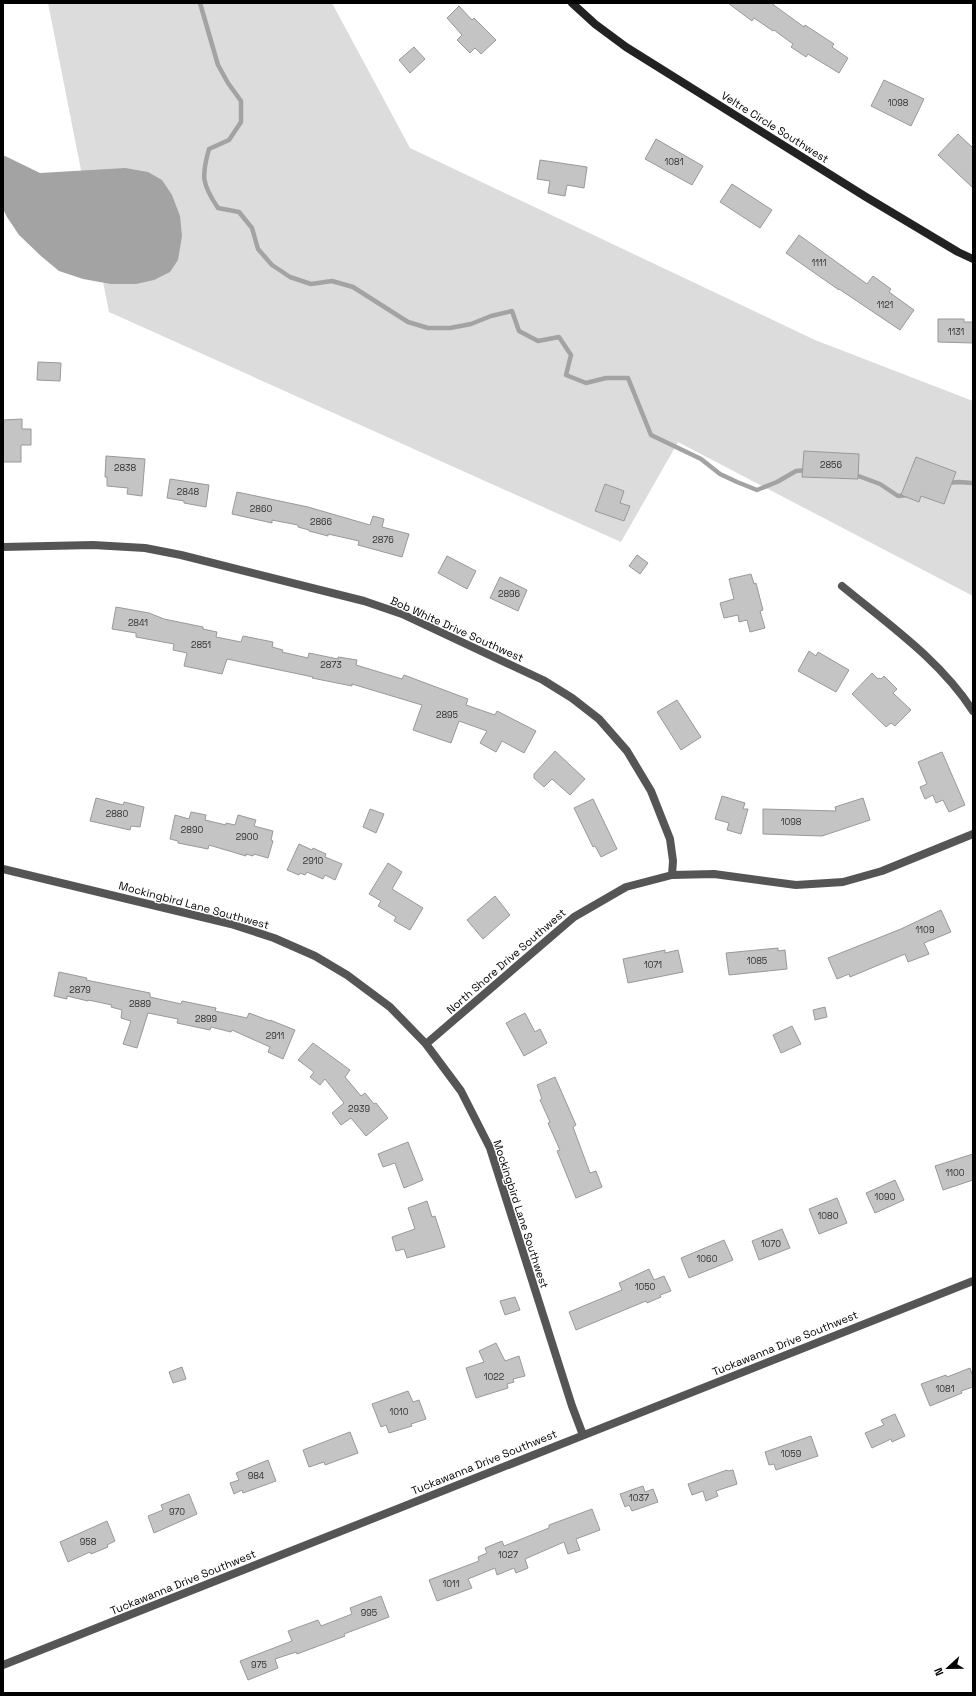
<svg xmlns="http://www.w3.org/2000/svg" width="976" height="1696" font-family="'Space Grotesk',sans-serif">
<rect width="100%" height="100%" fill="#fff"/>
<path fill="#dcdcdc" d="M48,3H332L410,148L815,340L973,401V596L678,442L621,542L109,312Z"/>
<path fill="#a3a3a3" d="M3,155L40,173L125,168L148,172L162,180L172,195L180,216L182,236L178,260L170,272L154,280L136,284H111L83,279L59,271L41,256L19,235L7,217L3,209Z"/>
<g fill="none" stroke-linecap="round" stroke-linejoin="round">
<path stroke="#a3a3a3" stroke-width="4.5" d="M200,3L218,65L228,83L241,101V122L229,140L209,149C201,177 202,184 218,208L239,212L252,228L258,249L272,265L290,277L311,284L332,281L353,287L408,322L428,328H450L471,324L491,316L512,311L519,331L538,341L559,337L571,355L566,375L586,383L606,378H628L651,435L701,459L720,474L737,482L757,490L777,482L796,471L808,470
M853,474L880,484L898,496L908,495
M947,483L959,482L973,483"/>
</g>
<path fill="#c4c4c4" stroke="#999" d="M728,3H771L804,27L805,25L834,44L832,47L848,58L839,73L808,54L806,57L791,47L793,44L774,30L773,31L754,18L752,21Z
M459,6L472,20L474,18L496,40L481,54L475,48L470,53L457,40L462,35L447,18Z
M414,47L425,59L410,73L399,60Z
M884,80L924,99L911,126L871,106Z
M958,134L973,148V188L938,155Z
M656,139L703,166L692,185L645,159Z
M540,160L587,167L584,188L567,185L565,196L548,193L550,181L537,179Z
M732,184L772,210L760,228L720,202Z
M799,235L867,284L873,276L891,289L889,292L914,310L900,330L839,289V290L786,253Z
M938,319H964V322H973V343L938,342Z
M38,362L61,363L60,381L37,380Z
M22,419V429H31V445H21V462H3V420Z
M804,451L859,454L858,479L802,477Z
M106,456L145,459L142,496L127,494L128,488L107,486V477H105Z
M916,457L956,472L944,504L921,496L919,502L901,495Z
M170,479L209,485L206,507L184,503V501L167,498Z
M605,484L624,491L620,503L630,506L624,521L595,511Z
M237,492L308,507L370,525L373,516L384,519L382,527L409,534L402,557L358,545L359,541L328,534V536L309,531V530L298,527V525L272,520V523L232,514Z
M637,555L648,563L640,574L629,566Z
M447,556L476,571L467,589L438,573Z
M751,574L754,584L756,583L763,610L760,611L765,628L750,632L747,620L739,622L738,615L724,618L720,603L734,599L729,579Z
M500,577L527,590L518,611L490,598Z
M116,607L149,613L164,619L203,627V629L217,632L216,637L241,642L243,636L273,642L272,647L283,650L282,652L308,658L309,653L338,659V657L357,660L356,665L402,679L404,675L468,699L466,705L495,715L497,711L536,731L524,753L502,741L496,752L480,743L487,731L459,721L451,743L413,730L422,705L352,684V686L312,678L313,677L227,659L222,674L184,666L187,653L173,650L174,644L136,637V633L112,629Z
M809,651L816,656L818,652L849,670L836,692L798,671Z
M872,673L878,679L879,678L881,679L884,676L897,689L893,693L911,710L895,726L891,723L886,727L852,694Z
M677,700L701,737L681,750L657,712Z
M555,751L585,779L570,795L552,779L544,787L534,778V774Z
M942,752L965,805L949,812L943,800L936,803L933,795L925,799L920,787L927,784L918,762Z
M722,796L745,803L743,809H748L741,834L727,830L729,823L715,819Z
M96,798L123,805L124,802L144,807L140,827L131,826L130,830L90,821Z
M863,798L870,820L822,836L763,834V809L836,811L835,807Z
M593,799L617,849L601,857L595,846L593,847L574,808Z
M370,809L384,814L376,833L363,827Z
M191,812L206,815L205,820L226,825V823L235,825L238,815L256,820L254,826L273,831L271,840L273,841L268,858L254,854L253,856L246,854V856L209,845L208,849L178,843V841L170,839L175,815L189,819Z
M299,844L312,850L313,848L326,854L325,857L342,864L335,880L325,875L323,879L307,872L305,875L300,873L299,875L287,870Z
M388,863L402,872L392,889L423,908L410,930L394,921L396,917L378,906L381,901L369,894Z
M495,896L510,915L483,939L467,920Z
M941,910L951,932L924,943L929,954L908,962L905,954L850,977L849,974L837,979L828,958L901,929Z
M778,948V951L785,950L787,969L729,975L726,953Z
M665,950V953L678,950L683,972L628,983L623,959Z
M59,972L87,978L86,980L150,993V997L181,1004L182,1001L216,1008L215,1011L247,1018L249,1013L270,1021V1020L295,1030L283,1059L268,1052L270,1047L232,1030L231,1032L211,1027L210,1030L177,1023L178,1019L148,1013L137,1048L123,1044L131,1021L121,1018L122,1010L111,1007L112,1005L88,1000V1001L67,996V999L54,996Z
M825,1007L827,1017L815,1020L813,1010Z
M525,1013L535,1032L540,1029L547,1043L524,1056L506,1023Z
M792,1026L801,1044L781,1053L773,1035Z
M313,1043L350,1070L345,1077L361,1096L365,1093L374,1104L376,1103L388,1118L366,1136L351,1118L341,1125L332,1113L344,1103L325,1079L320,1085L310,1077L314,1072L298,1060Z
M555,1077L576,1125L573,1127L590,1173L596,1171L602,1187L576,1198L557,1151L560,1150L548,1123L550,1122L540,1100L542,1099L537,1085Z
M408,1142L423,1180L404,1188L395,1163L383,1167L378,1154Z
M973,1154V1180L943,1190L935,1166Z
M895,1180L904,1200L875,1213L866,1193Z
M837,1198L847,1223L819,1234L809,1209Z
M427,1201L432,1217L435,1216L445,1247L407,1258L404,1249L396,1251L392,1237L415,1229L408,1208Z
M782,1229L790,1248L759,1260L752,1241Z
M724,1240L733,1260L689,1278L681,1258Z
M649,1269L654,1280L664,1276L671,1291L660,1295L661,1297L647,1303L646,1301L576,1330L569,1312L622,1290L619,1283Z
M515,1297L520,1310L505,1315L500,1301Z
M496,1343L505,1361L519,1356L525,1376L513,1379L514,1382L507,1384L508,1388L476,1398L466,1368L484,1362L479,1351Z
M182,1367L186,1379L173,1383L169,1372Z
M970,1368L973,1377V1387L961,1391L962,1393L930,1406L921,1384L946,1375L947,1377Z
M408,1391L413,1402L419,1400L426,1419L411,1424L412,1426L389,1433L386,1425L381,1427L372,1404Z
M895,1414L905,1436L892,1442L891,1439L872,1448L865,1433L884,1425L881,1420Z
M350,1432L358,1453L325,1465L324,1462L309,1467L303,1450Z
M811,1436L818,1456L776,1470L774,1464L769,1465L765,1452Z
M268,1460L276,1481L243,1493L242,1490L234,1494L230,1483L239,1480L236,1473Z
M727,1470L728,1471L733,1470L737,1484L716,1491L718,1496L706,1501L703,1491L692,1495L688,1484Z
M643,1486L645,1492L653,1489L658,1502L632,1511L629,1505L625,1507L620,1494Z
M189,1494L197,1514L154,1533L148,1516L163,1510L161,1505Z
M592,1509L600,1530L576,1539L580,1550L568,1554L564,1542L525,1559L528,1568L516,1573L514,1568L497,1575L495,1568L468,1579L472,1588L437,1601L429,1580L479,1561L478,1557L487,1553L485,1548L502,1541L504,1546L549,1528V1525Z
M107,1521L115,1541L107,1545L108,1547L91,1554L90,1552L68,1562L60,1542Z
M381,1596L389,1617L344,1634L345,1636L297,1654L296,1652L275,1659L278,1668L248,1680L240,1661L292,1641L288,1631L318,1620L321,1626L352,1614L350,1608Z"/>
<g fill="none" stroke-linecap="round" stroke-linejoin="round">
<path stroke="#555" stroke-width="8" d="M3,547L93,545L145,548L181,555L364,601L402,614L543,680L572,698L599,719L627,751L651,791L670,839L673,861L672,875
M842,586C888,624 940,660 973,711
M3,869L231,924L274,938L315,956L347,975L390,1007L426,1044L461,1091L490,1148L572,1406L583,1435
M426,1044L574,917L626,887L672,875L714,874L796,885L843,882L882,871L973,834
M3,1665L973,1281"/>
<path stroke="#222" stroke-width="8" d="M572,3L595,24L626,47L866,197L958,252L973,259"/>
</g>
<g text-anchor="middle" stroke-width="3" stroke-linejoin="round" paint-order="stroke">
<g font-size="9" fill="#313131">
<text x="898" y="106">1098</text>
<text x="674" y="165">1081</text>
<text x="819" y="266">1111</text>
<text x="885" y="308">1121</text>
<text x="956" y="335">1131</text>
<text x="831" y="468">2856</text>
<text x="125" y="471">2838</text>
<text x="188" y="495">2848</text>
<text x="261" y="512">2860</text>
<text x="321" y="525">2866</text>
<text x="383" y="543">2876</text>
<text x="509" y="597">2896</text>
<text x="138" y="626">2841</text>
<text x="201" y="648">2851</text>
<text x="331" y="668">2873</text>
<text x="447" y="718">2895</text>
<text x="117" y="817">2880</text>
<text x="791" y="825">1098</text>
<text x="192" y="833">2890</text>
<text x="247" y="840">2900</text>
<text x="313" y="864">2910</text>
<text x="925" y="933">1109</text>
<text x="757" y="964">1085</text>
<text x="653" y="968">1071</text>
<text x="80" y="993">2879</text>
<text x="140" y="1007">2889</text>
<text x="206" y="1022">2899</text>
<text x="275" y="1039">2911</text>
<text x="359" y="1112">2939</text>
<text x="955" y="1176">1100</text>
<text x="885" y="1200">1090</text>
<text x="828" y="1219">1080</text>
<text x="771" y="1247">1070</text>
<text x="707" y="1262">1060</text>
<text x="645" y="1290">1050</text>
<text x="494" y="1380">1022</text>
<text x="945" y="1392">1081</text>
<text x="399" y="1415">1010</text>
<text x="791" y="1457">1059</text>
<text x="256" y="1479">984</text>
<text x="639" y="1501">1037</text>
<text x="177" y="1515">970</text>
<text x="88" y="1545">958</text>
<text x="508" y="1558">1027</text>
<text x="451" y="1587">1011</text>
<text x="369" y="1616">995</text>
<text x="259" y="1668">975</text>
</g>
<g font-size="11" fill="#000" stroke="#fff">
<text transform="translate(775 127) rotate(32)" y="4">Veltre Circle Southwest</text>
<text transform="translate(457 629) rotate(24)" y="4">Bob White Drive Southwest</text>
<text transform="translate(194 905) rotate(15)" y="4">Mockingbird Lane Southwest</text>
<text transform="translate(506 961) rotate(-41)" y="4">North Shore Drive Southwest</text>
<text transform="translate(521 1214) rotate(72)" y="4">Mockingbird Lane Southwest</text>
<text transform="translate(785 1343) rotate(-22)" y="4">Tuckawanna Drive Southwest</text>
<text transform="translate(484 1462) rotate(-22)" y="4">Tuckawanna Drive Southwest</text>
<text transform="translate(183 1582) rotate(-22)" y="4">Tuckawanna Drive Southwest</text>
</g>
</g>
<rect width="976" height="1696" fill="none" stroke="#000000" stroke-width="8"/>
<g transform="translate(948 1668) rotate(248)" stroke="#ffffff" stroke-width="3" paint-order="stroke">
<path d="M0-3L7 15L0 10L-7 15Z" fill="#000000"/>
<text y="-6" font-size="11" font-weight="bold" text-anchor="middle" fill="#000000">N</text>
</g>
</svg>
